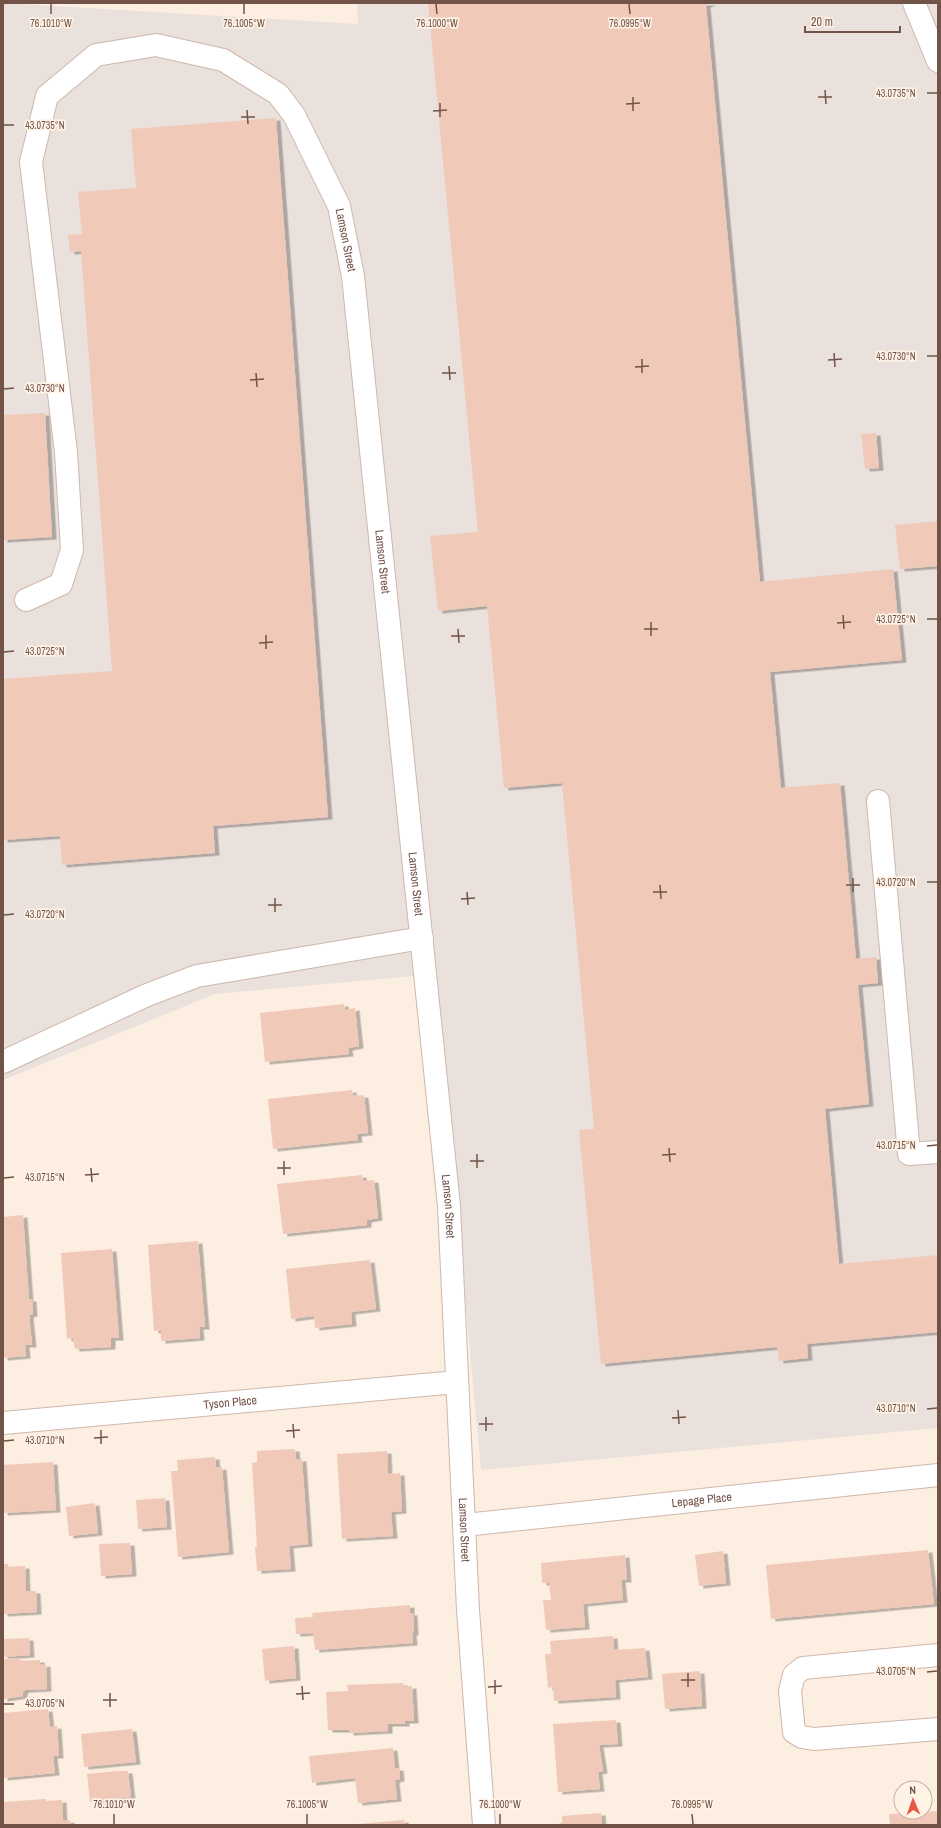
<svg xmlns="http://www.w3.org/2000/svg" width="941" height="1828" font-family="'Archivo Narrow',sans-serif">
<defs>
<filter id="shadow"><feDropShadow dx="4.5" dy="2.5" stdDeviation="0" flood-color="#0004"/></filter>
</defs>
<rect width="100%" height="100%" fill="#fceee1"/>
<path fill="#eae1dc" d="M3,3L358,24L357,3H938V1428L481,1470L435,974L215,994L3,1080Z"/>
<path fill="#f1c9b9" filter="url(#shadow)" d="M428,3H712L706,5L760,582L893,569L902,660L770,672L781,788L840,783L856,959L876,957L878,983L858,985L869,1104L825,1109L839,1264L938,1255V1332L807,1344L808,1358L779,1361L777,1347L601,1364L579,1130L594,1129L562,783L504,788L487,606L438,611L430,536L478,532Z
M276,118L328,817L213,826L215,853L62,865L60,836L3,840V679L112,671L81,251L70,252L68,235L82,234L78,192L136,188L131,129Z
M45,413L52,537L3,540V415Z
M876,433L879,468L865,469L861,434Z
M938,521V566L900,569L895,525Z
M344,1004L345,1010L355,1008L359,1046L348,1048L349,1054L265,1062L260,1013Z
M352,1090L353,1096L364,1095L368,1133L357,1134L358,1140L273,1149L268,1099Z
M362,1175L363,1181L374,1180L378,1218L367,1220V1225L283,1234L277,1184Z
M23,1215L29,1299H32L33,1314L29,1315L32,1345H25L26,1356L3,1358V1217Z
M198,1241L205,1327H199L200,1338L161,1341V1330L154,1331L148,1245Z
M112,1249L119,1338H111V1347L75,1349L73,1338L67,1339L61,1253Z
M370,1260L376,1309L351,1312L352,1324L315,1328L314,1316L291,1319L286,1269Z
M295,1449L296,1459H302L308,1544L289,1546L291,1569L257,1571L255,1547H257L252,1463L257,1462V1451Z
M387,1451L388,1474L400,1473L402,1511L391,1512L393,1536L342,1539L337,1454Z
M215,1457L216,1468L222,1467L229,1552L178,1557L171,1471H178L177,1460Z
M53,1462L56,1510L3,1513V1465Z
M165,1498L167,1527L138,1529L136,1500Z
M95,1503L98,1533L69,1536L66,1507Z
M130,1543L132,1574L101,1576L99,1544Z
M928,1550L934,1604L771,1619L766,1565Z
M723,1551L726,1583L699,1586L695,1555Z
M625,1555L627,1580H621L623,1600L583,1604L585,1627L546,1630L543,1600H551L549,1583H542L541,1563Z
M3,1564H8V1567L25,1566L26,1591H36L37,1612L3,1614Z
M410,1605V1613H413L414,1633H412L413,1643L315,1650L313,1633L296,1634L295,1618L313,1617L312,1613Z
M613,1636L614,1650L645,1648L648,1677L615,1680L616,1697L554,1701L553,1687L548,1688L545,1654H551L550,1641Z
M29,1638L30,1655L3,1657V1639Z
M294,1646L296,1678L265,1681L262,1649Z
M20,1658V1661L40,1660V1665L46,1664L47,1689L25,1690L23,1692V1696L3,1699V1659Z
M700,1671L702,1706L665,1709L662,1674Z
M403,1683V1687L412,1686L414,1721H405V1724H388V1731L349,1733V1730H328L326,1692L348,1691L347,1685Z
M48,1709L50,1727L57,1726L59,1756H53L55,1773L3,1778V1713Z
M616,1720L618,1744L599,1745L603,1771L598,1772L600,1789L558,1792L553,1724Z
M132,1729L136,1762L84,1767L81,1734Z
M393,1748L395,1768H399L400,1779L395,1780L397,1799L358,1803L355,1778L312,1783L309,1756Z
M117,1771H128L131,1797L90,1802L87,1774Z
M46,1799V1801L62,1800L63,1821L70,1820V1825H3V1802Z
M938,1811V1825H890L889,1814Z
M601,1813L602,1825H560L559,1823H562V1816Z
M404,1820L405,1825H358V1824Z"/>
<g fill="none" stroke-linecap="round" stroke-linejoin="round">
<g stroke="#ceb7ab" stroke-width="24">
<g id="minor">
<path d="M914,3L938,61"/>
<path id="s1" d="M26,600L61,584L72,550L66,452L31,162L47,96L96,55L156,45L223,60L278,94L294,115L339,206L353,276L449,1206L468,1610L484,1825"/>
<path d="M878,801L909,1154L938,1152"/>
<path d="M3,1062L147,995L197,976L422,938"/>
<path id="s2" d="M3,1423L457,1382"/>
<path id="s3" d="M465,1525L938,1475"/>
<path d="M938,1655L803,1668L794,1675L790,1691L794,1732L802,1737L814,1739L938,1729"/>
</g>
</g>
<use href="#minor" stroke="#fff" stroke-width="22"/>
</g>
<path fill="none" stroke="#725348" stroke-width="1.5" d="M51,4V14M244,4V14M436,4L437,14M629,4L630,14M825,90L826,104M927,93H937M633,97V111M818,97H832M440,103V117M626,104L640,103M247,110L248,124M433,111L447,110M241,117H255M4,125H14M834,353L835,367M927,356H937M642,359V373M828,360L842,359M449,366L450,380M635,367L649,366M256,373L257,387M442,373H456M250,380L264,379M4,389L14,388M843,615L844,629M927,619H937M651,622V636M837,623L851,622M458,629L459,643M644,629H658M266,635V649M451,636H465M259,643L273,642M4,652L14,651M853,878V892M927,882H937M660,885L661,899M846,885H860M467,892L468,905M653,892H667M275,898V912M461,899L475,898M268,905H282M4,915L14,914M927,1146L937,1145M669,1148L670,1162M477,1154V1168M662,1155L676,1154M284,1161V1175M470,1161H484M91,1168L92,1182M277,1168H291M85,1175L99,1174M4,1178L14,1177M927,1409L937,1408M678,1410L679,1424M486,1417V1431M672,1418L686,1417M293,1424L294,1438M479,1424H493M101,1430V1444M286,1431L300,1430M94,1438L108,1437M4,1441L14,1440M927,1672L937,1671M688,1673V1687M495,1680V1694M681,1680H695M302,1686L303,1700M488,1687L502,1686M110,1693V1707M296,1694L310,1693M103,1700H117M4,1704H14M114,1814V1824M307,1814V1824M500,1814V1824M692,1814L693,1824"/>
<g text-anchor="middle" stroke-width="3.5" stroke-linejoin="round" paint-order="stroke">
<g font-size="12" fill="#725348" stroke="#fff3e6">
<text dy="4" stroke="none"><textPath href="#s1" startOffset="953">Lamson Street</textPath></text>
<text dy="4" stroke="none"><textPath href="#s1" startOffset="1277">Lamson Street</textPath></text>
<text dy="4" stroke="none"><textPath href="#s1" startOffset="1601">Lamson Street</textPath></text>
<text dy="4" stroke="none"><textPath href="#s1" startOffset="1925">Lamson Street</textPath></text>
<text dy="4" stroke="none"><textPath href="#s2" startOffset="228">Tyson Place</textPath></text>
<text dy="4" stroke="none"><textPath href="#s3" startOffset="238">Lepage Place</textPath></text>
<text dy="4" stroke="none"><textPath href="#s1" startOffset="2249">Lamson Street</textPath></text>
</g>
</g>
<g font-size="10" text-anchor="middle" fill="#725348" stroke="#fff3e6" stroke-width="3.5" stroke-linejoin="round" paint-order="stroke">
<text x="51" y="27">76.1010°W</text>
<text x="244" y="27">76.1005°W</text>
<text x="437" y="27">76.1000°W</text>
<text x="630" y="27">76.0995°W</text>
<text x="896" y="97">43.0735°N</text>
<text x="45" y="129">43.0735°N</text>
<text x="896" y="360">43.0730°N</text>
<text x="45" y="392">43.0730°N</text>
<text x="896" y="623">43.0725°N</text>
<text x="45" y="655">43.0725°N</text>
<text x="896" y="886">43.0720°N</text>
<text x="45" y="918">43.0720°N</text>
<text x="896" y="1149">43.0715°N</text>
<text x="45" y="1181">43.0715°N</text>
<text x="896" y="1412">43.0710°N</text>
<text x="45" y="1444">43.0710°N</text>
<text x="896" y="1675">43.0705°N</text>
<text x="45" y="1707">43.0705°N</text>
<text x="114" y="1808">76.1010°W</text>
<text x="307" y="1808">76.1005°W</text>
<text x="500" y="1808">76.1000°W</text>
<text x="692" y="1808">76.0995°W</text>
</g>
<rect width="941" height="1828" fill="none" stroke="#725348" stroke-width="8"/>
<g transform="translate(913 1800) rotate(358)"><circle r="19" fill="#fff3e6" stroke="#c7b3a7"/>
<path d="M0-3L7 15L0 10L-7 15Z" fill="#e55a47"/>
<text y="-6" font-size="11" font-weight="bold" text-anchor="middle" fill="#725348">N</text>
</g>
<path d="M805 26v6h95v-6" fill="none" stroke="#725348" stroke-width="2"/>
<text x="811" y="26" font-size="12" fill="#725348" stroke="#fff3e6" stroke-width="3" paint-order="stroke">20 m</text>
</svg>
